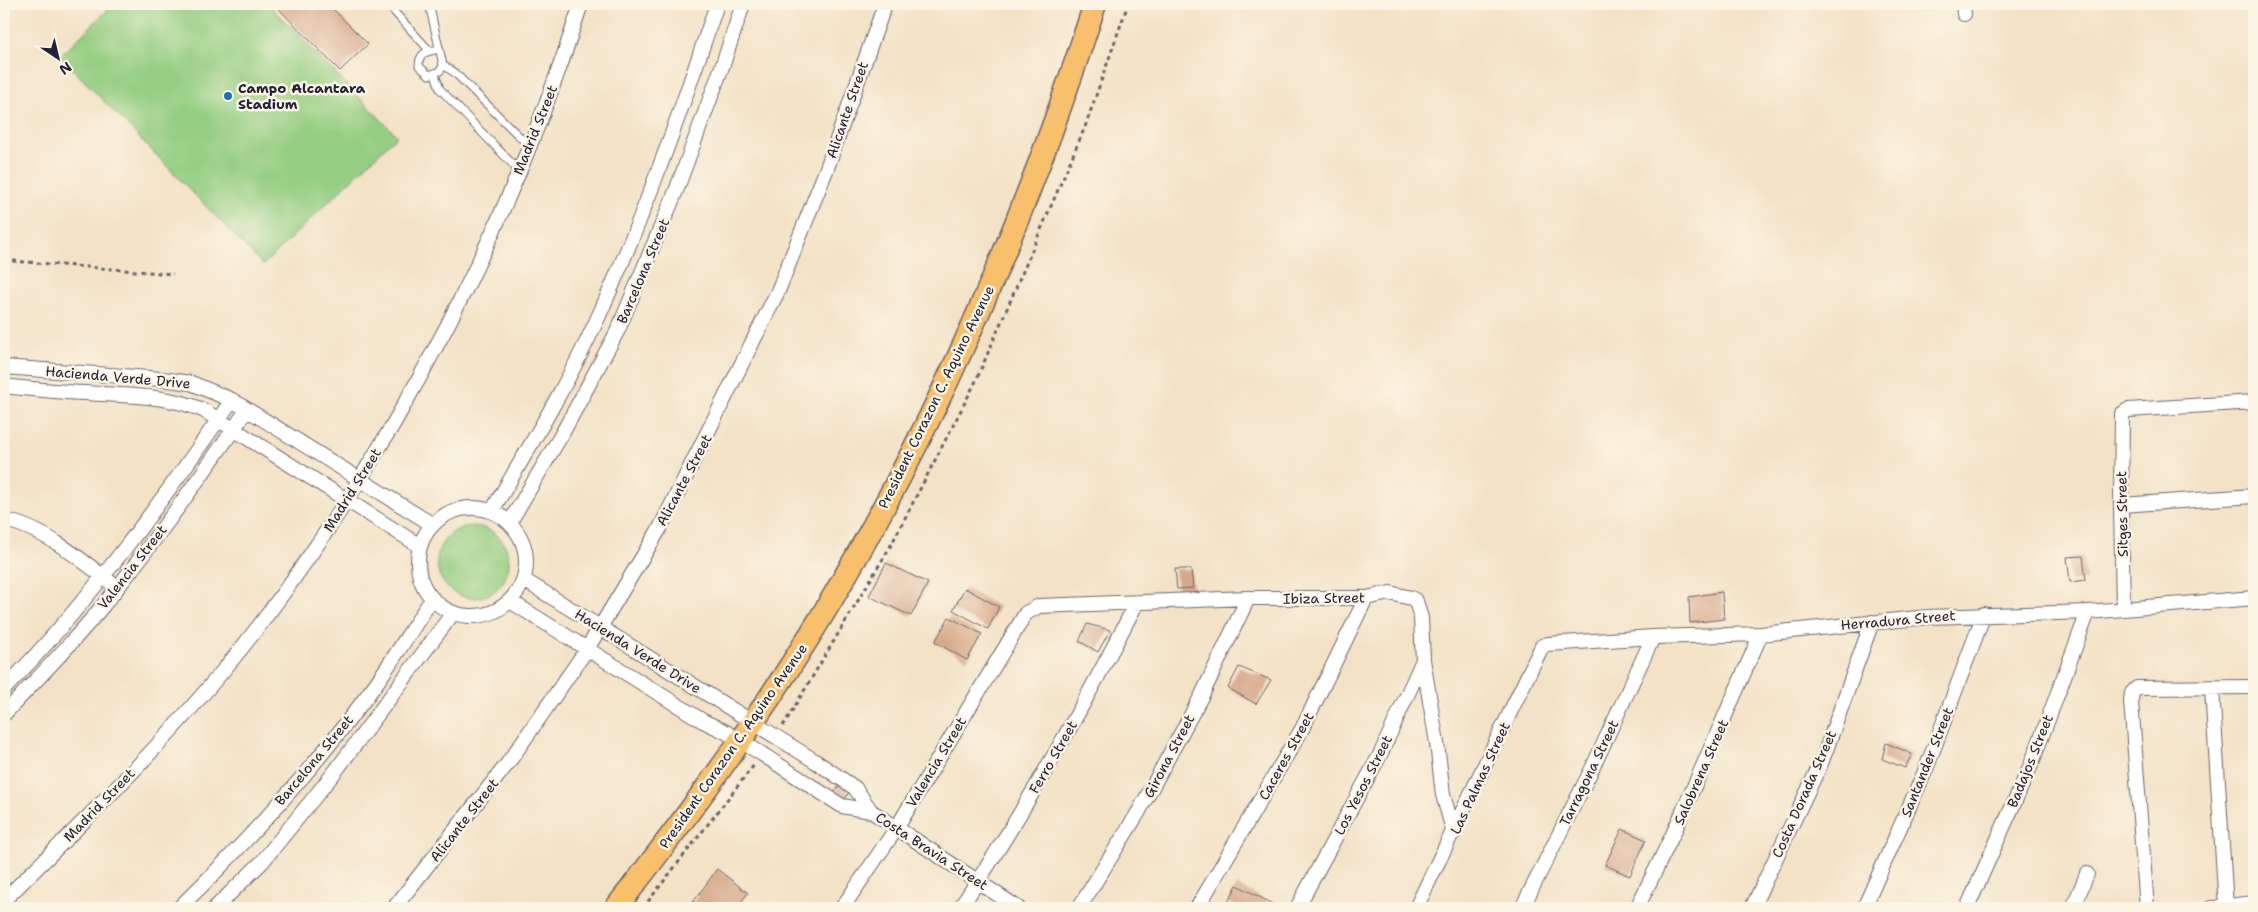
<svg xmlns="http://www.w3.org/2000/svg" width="2258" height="912" font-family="'Shantell Sans',sans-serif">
<rect width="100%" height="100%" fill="#fcf5e5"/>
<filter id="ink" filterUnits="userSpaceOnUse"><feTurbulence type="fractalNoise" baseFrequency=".02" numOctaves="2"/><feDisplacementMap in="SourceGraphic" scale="10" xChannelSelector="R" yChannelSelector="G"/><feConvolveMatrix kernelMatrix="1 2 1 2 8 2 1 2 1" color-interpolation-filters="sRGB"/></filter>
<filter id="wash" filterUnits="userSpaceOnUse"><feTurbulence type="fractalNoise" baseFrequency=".0096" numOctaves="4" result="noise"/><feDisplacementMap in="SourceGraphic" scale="20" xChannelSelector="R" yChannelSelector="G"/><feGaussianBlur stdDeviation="1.12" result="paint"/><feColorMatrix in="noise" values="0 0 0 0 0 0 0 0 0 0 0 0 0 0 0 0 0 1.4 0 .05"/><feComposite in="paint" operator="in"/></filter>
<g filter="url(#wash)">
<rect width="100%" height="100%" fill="#f3e2c6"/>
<path fill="#95ce82" stroke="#5c785e" d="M114,4H268L397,136L263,265L60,56Z
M437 562a36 36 0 1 1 72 0a36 36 0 1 1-72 0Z"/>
<g id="blocks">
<path fill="#d7a98a" d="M274,4H328L368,44L340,71Z
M2083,556L2086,580L2070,582L2067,557Z
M886,563L928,583L911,616L869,596Z
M1175,569H1191L1193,588L1177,589Z
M965,588L999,607L988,629L953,610Z
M1722,592L1724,619L1690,623L1689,597Z
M949,617L982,634L967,660L935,642Z
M1087,624L1110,630L1098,652L1079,641Z
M1239,667L1271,680L1256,704L1228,688Z
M1886,743L1912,754L1905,768L1882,759Z
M839,786L849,792L845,799L834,793Z
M1622,829L1646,840L1630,876L1605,865Z
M717,869L748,893L736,908H689Z
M1237,885L1280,908H1239L1228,902Z"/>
</g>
</g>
<g filter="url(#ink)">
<use href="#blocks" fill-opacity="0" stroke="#6b656c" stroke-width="1"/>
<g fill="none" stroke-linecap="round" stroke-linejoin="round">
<g stroke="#6b656c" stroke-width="9">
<path id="service" d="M387,4L429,50
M429,4L443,65L440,71L429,75L419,66C419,51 428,52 439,49
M443,65L455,73L529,146
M435,74L440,89L520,172"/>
</g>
<g stroke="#6b656c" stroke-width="16">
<path id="minor" d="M1963,4L1964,14
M4,367L162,379L191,383L232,400L433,525
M4,386C31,389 58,392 85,393C127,396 163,394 203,410L420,546
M2121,505L2254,496
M418 562a54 54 0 1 1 108 0a54 54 0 1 1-108 0Z
M492,511C528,449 566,387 596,322C643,219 681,111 717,4
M4,520C41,527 81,559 110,582
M510,522L562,434L618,330L676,191L723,64L743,4
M524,580L815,761L855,788L871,811L1018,908
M510,601L703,721L726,732L762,754L842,806L871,811
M2123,608L2121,505L2122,414L2128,410L2254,402
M4,689C90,601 162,501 232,400
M2212,689L2226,907
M4,714C43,673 83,632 118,587C163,530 205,470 247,410
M4,900C94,812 185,723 262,622C399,440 512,221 581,4
M179,908C250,839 317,765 375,685C395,657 413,627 432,599
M215,908L262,862L334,773L453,613
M394,908L508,763L587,649L660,528L778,291L827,168L885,4
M842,908L896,829L1026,613L1039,606L1248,598H1366L1390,593L1411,598L1416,601L1421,618L1423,660L1437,743L1443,795L1454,833
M960,908C1026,810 1083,707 1137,602
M1079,908L1138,813L1202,695L1248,598
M1197,908L1302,729L1366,598
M1297,908L1381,753L1423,660
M1416,908L1542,646L1548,644L1653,637L1761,634L1928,617L2088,612L2254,598
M1522,908L1592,769L1653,637
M1637,908L1674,832L1761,634
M1752,908L1822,761L1872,622
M1864,908L1926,769L1984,614
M1967,908L2031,765L2088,612
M2073,908L2087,874
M2147,908L2131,701L2132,693L2137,688L2254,687
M2211,908L2254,903"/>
</g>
<g stroke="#6b656c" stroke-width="25">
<path id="primary" d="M616,908C693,809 768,707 832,599C942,413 1029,209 1095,4"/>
</g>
<path stroke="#6b656c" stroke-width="3" stroke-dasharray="4 4" stroke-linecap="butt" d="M13,261L173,274
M783,726L890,547L975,383L1085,127L1128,4
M643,908L754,765"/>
<use href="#service" stroke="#fff" stroke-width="7"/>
<use href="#minor" stroke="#fff" stroke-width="14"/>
<use href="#primary" stroke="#f8bf6c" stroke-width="22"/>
</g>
</g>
<circle fill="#1f6fb2" stroke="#fcf5e5" stroke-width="2" cx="228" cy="96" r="5"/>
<g text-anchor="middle" stroke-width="5" stroke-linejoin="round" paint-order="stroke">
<g font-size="14" font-weight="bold" fill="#22223b" stroke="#fcf5e5" text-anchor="start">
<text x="238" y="93">Campo Alcantara<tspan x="238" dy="16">Stadium</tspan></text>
</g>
<g font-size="14" fill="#22223b" stroke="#fcf5e5">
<text transform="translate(847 110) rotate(-71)" y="5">Alicante Street</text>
<text transform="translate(535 130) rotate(-68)" y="5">Madrid Street</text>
<text transform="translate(643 271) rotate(-67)" y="5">Barcelona Street</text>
<text transform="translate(118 377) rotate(5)" y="5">Hacienda Verde Drive</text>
<text transform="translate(936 397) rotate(-64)" y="5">President Corazon C. Aquino Avenue</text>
<text transform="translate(684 480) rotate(-62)" y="5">Alicante Street</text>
<text transform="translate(352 490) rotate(-58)" y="5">Madrid Street</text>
<text transform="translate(2122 514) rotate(-91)" y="5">Sitges Street</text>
<text transform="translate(132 567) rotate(-52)" y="5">Valencia Street</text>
<text transform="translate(1324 598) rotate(-1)" y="5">Ibiza Street</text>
<text transform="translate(1898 620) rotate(-5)" y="5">Herradura Street</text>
<text transform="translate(638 651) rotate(32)" y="5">Hacienda Verde Drive</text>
<text transform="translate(733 746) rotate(-55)" y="5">President Corazon C. Aquino Avenue</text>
<text transform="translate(1169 756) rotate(-62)" y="5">Girona Street</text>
<text transform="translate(1286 756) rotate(-61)" y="5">Caceres Street</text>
<text transform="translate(1053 757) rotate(-60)" y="5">Ferro Street</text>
<text transform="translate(314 760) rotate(-50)" y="5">Barcelona Street</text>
<text transform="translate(2030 761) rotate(-68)" y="5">Badajos Street</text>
<text transform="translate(936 762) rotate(-59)" y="5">Valencia Street</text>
<text transform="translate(1927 762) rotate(-68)" y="5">Santander Street</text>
<text transform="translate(1701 772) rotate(-66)" y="5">Salobrena Street</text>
<text transform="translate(1589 773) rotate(-64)" y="5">Tarragona Street</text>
<text transform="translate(1480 778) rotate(-65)" y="5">Las Palmas Street</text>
<text transform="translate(1363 785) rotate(-63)" y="5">Los Yesos Street</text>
<text transform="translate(1804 794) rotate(-66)" y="5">Costa Dorada Street</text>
<text transform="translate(99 805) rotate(-46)" y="5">Madrid Street</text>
<text transform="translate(464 820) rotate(-52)" y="5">Alicante Street</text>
<text transform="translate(932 851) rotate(33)" y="5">Costa Bravia Street</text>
</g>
</g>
<rect width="2258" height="912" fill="none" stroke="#fcf5e5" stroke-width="20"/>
<g transform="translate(58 58) rotate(145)" stroke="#fcf5e5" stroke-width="4" paint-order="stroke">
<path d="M0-4L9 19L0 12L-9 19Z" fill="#22223b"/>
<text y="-8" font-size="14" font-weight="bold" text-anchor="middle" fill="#22223b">N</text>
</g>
</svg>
